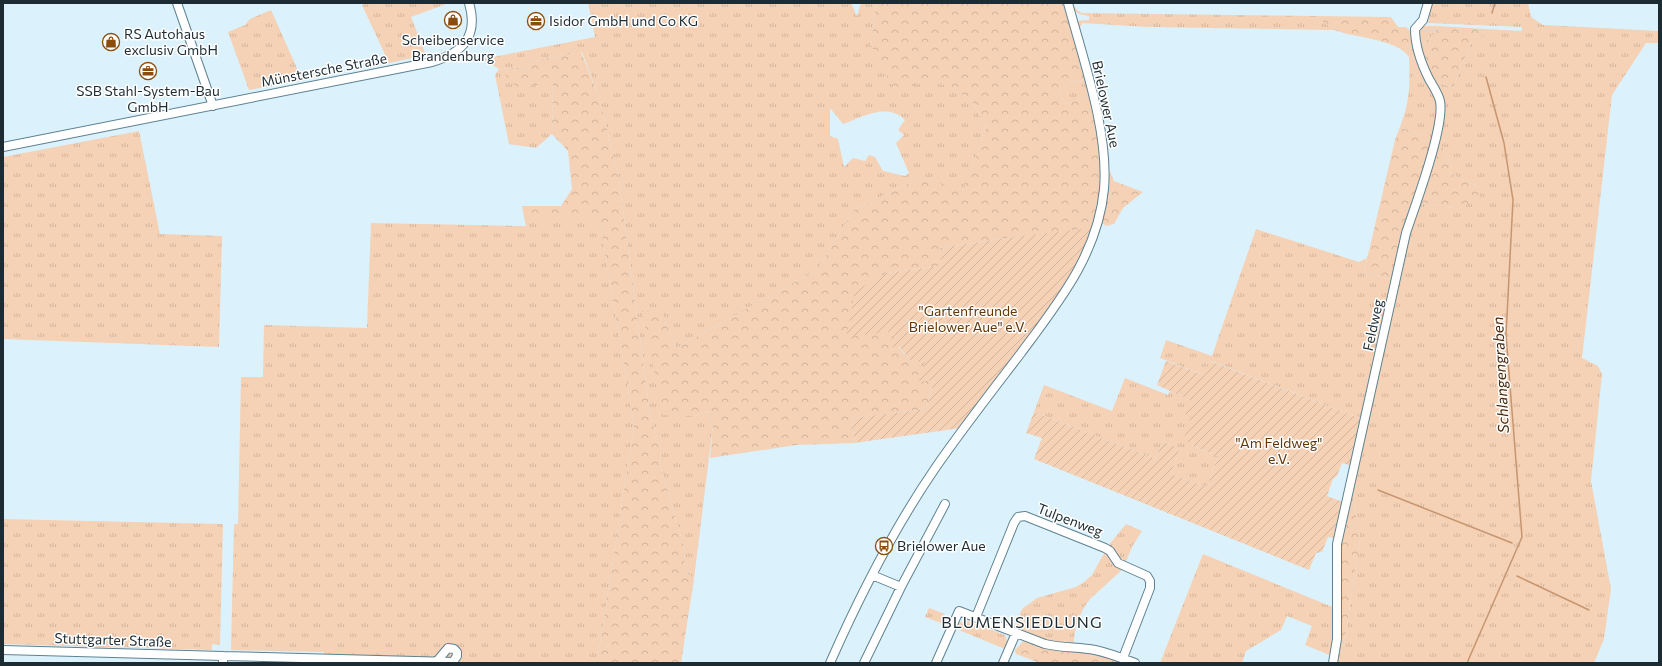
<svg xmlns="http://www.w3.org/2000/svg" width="1662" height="666" font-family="Commissioner,sans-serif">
<defs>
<pattern id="grass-tufts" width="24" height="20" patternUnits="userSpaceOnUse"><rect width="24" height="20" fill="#f5d1b5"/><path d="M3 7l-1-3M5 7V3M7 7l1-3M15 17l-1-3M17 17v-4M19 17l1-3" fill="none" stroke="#d2b49c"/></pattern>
<pattern id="forest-crowns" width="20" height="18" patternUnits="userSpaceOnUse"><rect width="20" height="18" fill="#f5d1b5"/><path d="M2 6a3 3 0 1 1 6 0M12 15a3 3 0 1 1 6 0" fill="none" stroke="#d2b49c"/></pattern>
<pattern id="garden-furrows" width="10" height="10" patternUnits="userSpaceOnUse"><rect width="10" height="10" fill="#f5d1b5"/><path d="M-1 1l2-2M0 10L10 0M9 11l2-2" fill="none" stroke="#d2b49c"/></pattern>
</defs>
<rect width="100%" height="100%" fill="#dbf2fc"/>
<path fill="url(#grass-tufts)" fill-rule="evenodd" d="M367,3H449L411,17L426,55L389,63L362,5Z
M588,3H851L857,16L861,3H876L871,45L971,99L986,128L963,192L921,177L854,210L818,269L676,348L662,313L695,416L709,411L713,425L694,579L684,571L685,551L659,461L662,454L650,414L619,180L599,97L582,52L538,60L525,67L500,69L553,81L552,134L536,148L509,144L495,75L499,69L483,59L595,37ZM830,108L843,124C862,117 888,102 905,120L898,130L904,135L896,143L909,173L905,176L883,171L875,157L869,155L865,161L853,158L844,167L838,139L830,136Z
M1072,3L1078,11L1082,13L1316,16L1335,30L1148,27L1082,23L1079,30L1077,21L1089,20V16C1078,14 1075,14 1072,3Z
M1432,3H1528L1531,17L1543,25L1659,31V43H1646L1612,95L1582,358L1598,366L1602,374L1591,481L1611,589L1604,639L1594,663H1335L1340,645L1344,646L1360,539L1352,490L1409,236L1419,202L1453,208L1479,187L1449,173L1451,165L1441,144L1436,145L1443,114L1432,80L1453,88L1473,37L1484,36L1485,29L1522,31V27L1428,23Z
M271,10L300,75L312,70L315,78L249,90L228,32L245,25L250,19Z
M1423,26H1438L1434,34L1419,47L1418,31Z
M1409,57L1418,58L1439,105L1433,139L1400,127C1410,101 1410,86 1409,57Z
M1086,80L1090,96L1066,104L1059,93L1069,82Z
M139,131L160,234L222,236L219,347L3,339V157Z
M524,217H599L634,425L597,663H324V652L231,650L234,524H238L241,377H263L264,325L367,328L371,223L526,226Z
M1256,229L1359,262L1367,258L1364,272L1393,281L1362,419L1211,361L1203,375L1160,358L1166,340L1212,356Z
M1125,378L1168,395L1170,391L1191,400V445L1218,456L1207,487L1171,474L1180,448L1162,441L1156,459L1034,412L1044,385L1112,411Z
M3,519L223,524L220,645L212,644V650L3,644Z
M1126,524L1142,531L1132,547L1123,569L1090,599L1083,609L1076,626L1073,645L1057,644L1013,629L1022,609L1037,598L1076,587L1084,582L1092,575L1108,546Z
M1203,554L1335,608L1332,656L1305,645L1312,626L1287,616L1281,630L1246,651L1242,663H1160Z
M929,608L945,614L943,619L951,622L949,626L925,617Z
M966,620L1005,635L1007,641L1005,649L954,628L956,624Z"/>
<path fill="url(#forest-crowns)" d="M876,3H1065L1086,80L1069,82L1059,93L1066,104L1090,96L1100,145L1101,185L1092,229L1006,238L940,248L942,266L886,273L898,347L912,362L925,360L934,379L926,409L852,418L854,443L796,445L710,458L713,425L709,411L695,416L663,415L642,311L662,313L676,348L818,269L854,210L921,177L963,191L986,128L971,99L932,79L895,92L871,45Z
M1316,16L1391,17L1398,27H1406L1413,34L1418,58L1409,57C1397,39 1357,38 1337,31C1330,28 1323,21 1316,16Z
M1438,26L1485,29L1484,36L1473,37L1453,88L1432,80L1419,47L1434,34Z
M581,52L599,97L619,180L650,414L662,454L659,461L685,551L684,571L694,579L681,663H597L634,425L599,218L524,217L522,206H561L572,189L568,151L552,134L553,82L518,89L500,69L525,67L538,60Z
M1400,127L1433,139L1393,281L1364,272L1395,140Z
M1441,144L1451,165L1449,173L1479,187L1480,201L1453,208L1419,202L1436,145Z
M1110,171L1114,181L1143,192L1123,208L1114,224L1106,226L1101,222L1107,177Z
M1352,490L1360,539L1344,646L1340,645L1338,552Z
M1025,639L1098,653L1127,663H1040L1016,654L1015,650Z"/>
<path fill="url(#garden-furrows)" d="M1090,228L1092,229L1083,255L1049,311L961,428L854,443L852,418L926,409L934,380L919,382L925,361L912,362L899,347H892L895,331L846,337L855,291L886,273L941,266L940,248L1006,238Z
M1166,361L1203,375L1210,361L1362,419L1352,466L1342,463L1337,476L1333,479L1327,496L1343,502L1335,538L1328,537L1322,552L1316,553L1309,570L1034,459L1042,438L1026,433L1034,412L1156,459L1162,441L1180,448L1171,474L1207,487L1218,456L1191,445L1184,438L1191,416L1185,414L1190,400L1157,385Z"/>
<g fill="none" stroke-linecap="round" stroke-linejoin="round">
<path stroke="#c69670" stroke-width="1.5" d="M1492,13L1495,3
M1378,490L1512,543
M1517,576L1589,610
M1467,663L1522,537L1506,335L1513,200L1504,143L1486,77"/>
<g stroke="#5e8291" stroke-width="10">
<path id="minor" d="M177,3L213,106
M3,147L432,62C462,53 479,37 469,3
M872,575L901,587
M976,617L1014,523L1018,517L1025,516L1105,548L1110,551L1118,563L1147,576L1150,581V588L1123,658
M3,650L223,656V663
M223,656L453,662L457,656V652L454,649L448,648L437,661
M830,663C860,595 894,528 936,467C963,428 992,391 1021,353C1058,303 1098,254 1104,189C1109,132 1083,59 1068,3
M864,663L901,587L945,504
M936,663L959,611L1045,644C1062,648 1079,647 1095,650C1109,653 1122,658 1135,663
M1003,663L1016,633
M1333,663L1337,639V544L1406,233C1415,206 1445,126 1440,101C1438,93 1433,86 1429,79C1421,63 1415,47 1415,29L1423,20L1428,3"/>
</g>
<use href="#minor" stroke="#fff" stroke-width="8"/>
</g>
<defs>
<g id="shop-ring" transform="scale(0.9)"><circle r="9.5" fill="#fff" stroke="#8a4d0e" stroke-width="1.5"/><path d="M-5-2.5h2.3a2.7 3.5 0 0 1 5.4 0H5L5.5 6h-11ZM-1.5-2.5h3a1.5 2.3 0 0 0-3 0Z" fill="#8a4d0e"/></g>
<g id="office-ring" transform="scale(0.9)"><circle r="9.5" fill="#fff" stroke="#8a4d0e" stroke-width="1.5"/><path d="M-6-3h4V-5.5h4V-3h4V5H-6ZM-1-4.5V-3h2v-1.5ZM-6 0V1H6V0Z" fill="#8a4d0e"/></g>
<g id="bus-ring" transform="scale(0.9)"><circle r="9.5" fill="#fff" stroke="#8a4d0e" stroke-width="1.5"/><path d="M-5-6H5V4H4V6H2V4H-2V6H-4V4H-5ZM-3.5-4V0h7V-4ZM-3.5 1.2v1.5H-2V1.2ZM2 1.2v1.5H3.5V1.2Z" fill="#8a4d0e"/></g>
</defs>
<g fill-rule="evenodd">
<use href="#shop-ring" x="453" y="20"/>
<use href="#office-ring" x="536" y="21"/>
<use href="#shop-ring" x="111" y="42"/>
<use href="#office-ring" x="148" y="71"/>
<use href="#bus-ring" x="884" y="546"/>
</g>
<g text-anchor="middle" stroke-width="3" stroke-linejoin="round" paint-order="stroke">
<g font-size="14" fill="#1d2c32" stroke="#fff" text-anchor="start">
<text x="549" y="26">Isidor GmbH und Co KG</text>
<text x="124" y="39">RS Autohaus<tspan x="124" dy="16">exclusiv GmbH</tspan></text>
<text x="453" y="45" text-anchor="middle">Scheibenservice<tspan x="453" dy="16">Brandenburg</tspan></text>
<text x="148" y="96" text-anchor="middle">SSB Stahl-System-Bau<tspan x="148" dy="16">GmbH</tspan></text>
<text x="897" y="551">Brielower Aue</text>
</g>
<g font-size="14" fill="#1d2c32" stroke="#fff">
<text transform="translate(324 70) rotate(-11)" y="5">Münstersche Straße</text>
<text transform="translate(1106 104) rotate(78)" y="5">Brielower Aue</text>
<text transform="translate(1373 325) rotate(-78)" y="5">Feldweg</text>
<text transform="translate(1070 520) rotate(21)" y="5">Tulpenweg</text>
<text transform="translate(113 640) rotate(2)" y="5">Stuttgarter Straße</text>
</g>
<g font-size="14" fill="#653708" stroke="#fff">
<text x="968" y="316">"Gartenfreunde<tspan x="968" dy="16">Brielower Aue" e.V.</tspan></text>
<text x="1279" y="448">"Am Feldweg"<tspan x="1279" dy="16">e.V.</tspan></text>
</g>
<g font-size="15" font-style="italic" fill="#49280a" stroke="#fff">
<text transform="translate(1501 375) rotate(-93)" y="5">Schlangengraben</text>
</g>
<g font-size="16" letter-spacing="1" fill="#1d2c32" stroke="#fff">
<text x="1022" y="628">BLUMENSIEDLUNG</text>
</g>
</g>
<rect width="1662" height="666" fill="none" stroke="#1d2c32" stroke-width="8"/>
</svg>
